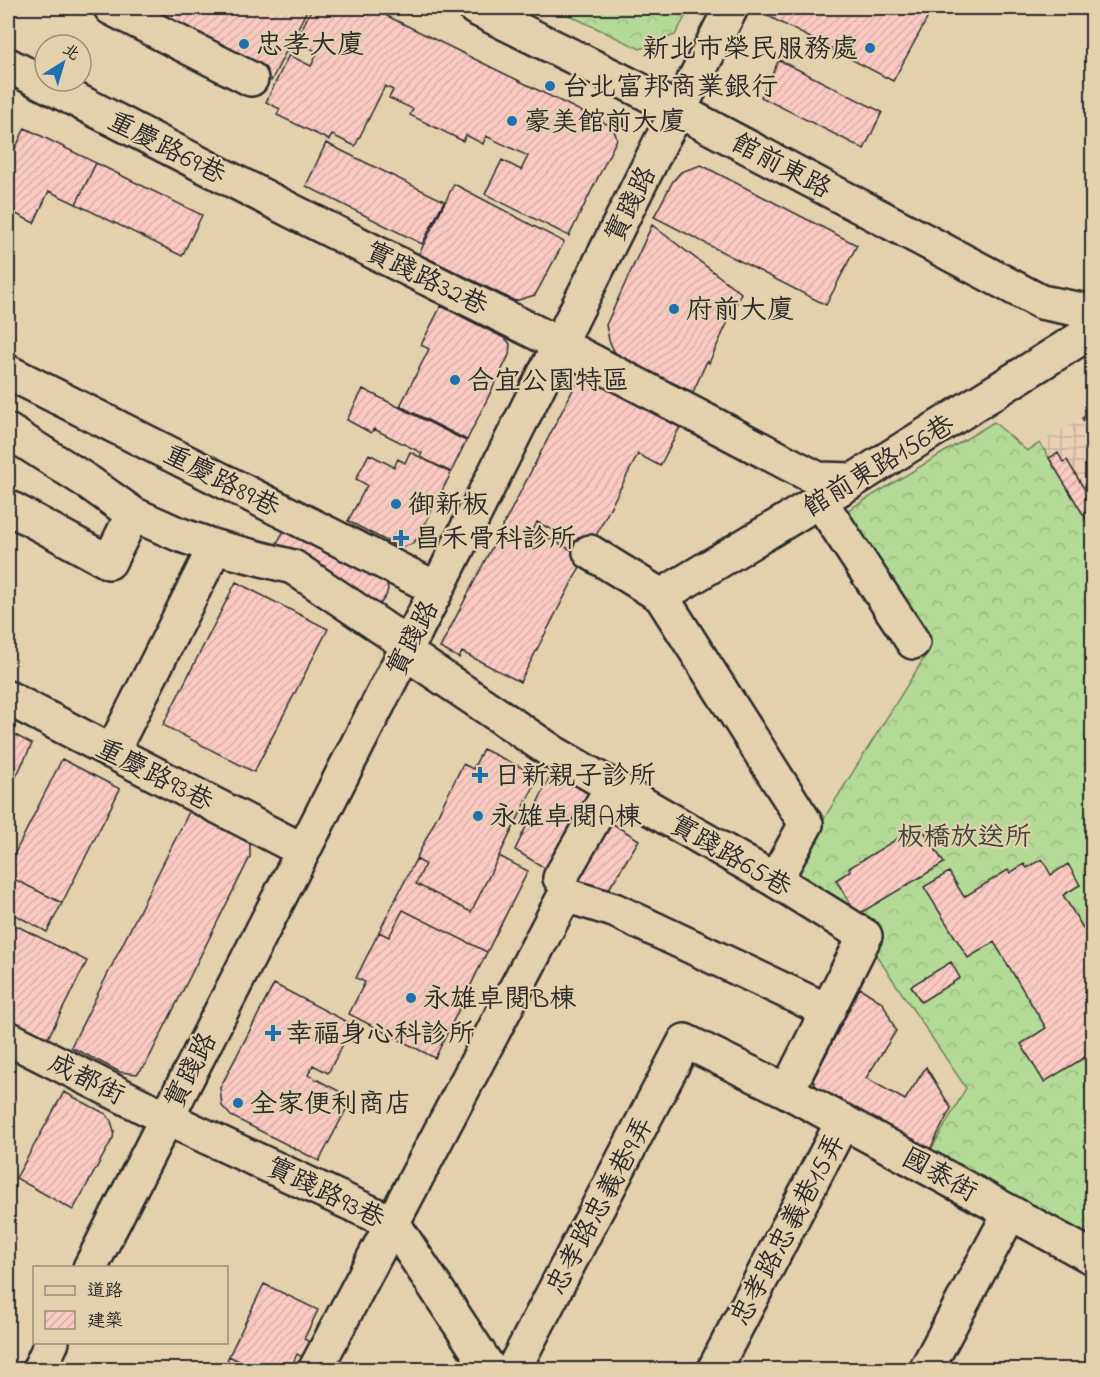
<svg xmlns="http://www.w3.org/2000/svg" width="1100" height="1377" font-family="'Indie Flower','LXGW WenKai TC',sans-serif">
<defs>
<pattern id="industrial-grid" width="8" height="8" patternUnits="userSpaceOnUse" patternTransform="scale(1.5)"><rect width="8" height="8" fill="#eacfb4"/><path d="M0 4h8M4 0v8" fill="none" stroke="#c9b29b"/></pattern>
<pattern id="forest-crowns" width="20" height="18" patternUnits="userSpaceOnUse" patternTransform="scale(1.5)"><rect width="20" height="18" fill="#b3da96"/><path d="M2 6a3 3 0 1 1 6 0M12 15a3 3 0 1 1 6 0" fill="none" stroke="#9abb81"/></pattern>
<pattern id="building-hatch" width="6" height="6" patternUnits="userSpaceOnUse" patternTransform="scale(1.5)"><rect width="6" height="6" fill="#facac2"/><path d="M-1 1l2-2M0 6l6-6M5 7l2-2" fill="none" stroke="#d6aea7"/></pattern>
</defs>
<rect width="100%" height="100%" fill="#e3d1ae"/>
<filter id="ink" filterUnits="userSpaceOnUse"><feTurbulence type="fractalNoise" baseFrequency=".0167" numOctaves="2"/><feDisplacementMap in="SourceGraphic" scale="12" xChannelSelector="R" yChannelSelector="G"/><feConvolveMatrix kernelMatrix="1 2 1 2 8 2 1 2 1" color-interpolation-filters="sRGB"/></filter>
<g filter="url(#ink)">
<path fill="url(#industrial-grid)" d="M1092,397V529L1040,443L1091,413L1085,402Z"/>
<path fill="url(#forest-crowns)" stroke="#6f8260" stroke-width="1.5" d="M554,8H690L675,35L640,49Z
M994,422L1027,451L1040,443L1092,529V1241L930,1152L966,1088L868,943L788,876L926,655L840,515Z"/>
<path fill="url(#building-hatch)" stroke="#2b2b2b" stroke-width="1.5" d="M125,8H308L271,81Z
M312,8H371L613,127L617,139L569,236L485,194L502,160L521,170L528,156L486,136L483,144L466,135L463,141L410,115L413,109L389,98L393,90L385,86L355,146L332,135L329,140L277,115L280,109L266,102L289,55L311,66L318,52L296,41Z
M767,8H933L893,81L764,14Z
M779,60L882,112L864,149L761,97Z
M25,128L96,163L76,204L49,191L34,223L8,210V164Z
M326,143L444,201L422,244L306,186Z
M96,163L202,215L182,256L76,204Z
M701,165L857,245L826,305L654,217L673,181L681,172Z
M454,184L564,242L535,295L515,301L419,254Z
M652,225L741,293L709,363L707,361L693,392L623,360L614,351L609,340L606,325Z
M441,306L506,339L510,344L509,355L467,440L400,406L429,349L421,345Z
M589,375L684,419L660,466L638,454L589,549L537,522L533,530L585,557L520,682L462,652L459,658L440,648L576,384L581,378Z
M363,389L466,441L451,472L420,457L422,453L374,429L371,433L347,420Z
M1092,397V435L1082,418L1091,413L1085,402Z
M410,452L451,473L418,538L412,544L400,548L348,521L367,485L356,479L369,454L394,467L398,459L405,463Z
M1058,453L1063,462L1067,460L1092,502V529L1049,458Z
M288,524L385,577L388,589L386,596L377,608L273,550Z
M236,582L328,629L254,772L163,725Z
M8,731L32,744L8,793Z
M483,749L539,776L471,912L416,884L425,864L416,859L463,764L473,769Z
M62,759L120,789L62,903L8,876V867Z
M553,770L594,795L548,870L515,850Z
M193,804L245,833L250,842V857L146,1064L137,1074L120,1072L71,1047Z
M605,819L639,840L601,902L567,882Z
M920,825L944,863L857,915L836,880L850,871L849,868Z
M499,856L528,871L487,952L403,910L389,937L379,932L416,859L425,864L416,884L471,912Z
M1042,859L1051,875L1068,864L1080,885L1063,895L1086,933L1092,929V1053L1044,1082L1021,1044L1046,1028L994,942L968,958L924,887L949,872L964,897L1008,870L1010,873L1024,864L1027,868Z
M8,876L62,903L47,932L8,911Z
M403,910L487,952L435,1058L349,1014L365,982L356,978L379,932L389,937Z
M8,921L15,925L8,940Z
M15,925L87,961L47,1040L8,1020V940Z
M951,962L960,978L921,1002L911,986Z
M274,984L353,1025L328,1073L313,1065L308,1075L352,1098L319,1161L231,1116L222,1106L220,1088Z
M860,988L883,1003L896,1031L866,1078L905,1100L926,1067L951,1108L924,1161L825,1105L813,1080Z
M64,1092L106,1114L111,1121L114,1131L113,1138L73,1210L16,1178Z
M264,1284L318,1310L304,1339L316,1345L308,1360L297,1354L290,1370H257L229,1356Z
M229,1356L257,1370H222Z"/>
<g fill="none" stroke-linecap="round" stroke-linejoin="round">
<g stroke="#2b2b2b" stroke-width="38">
<path id="minor" d="M111,8L251,79
M475,8L636,88L1041,302L1092,312
M8,65L294,212L559,344L818,479L854,480
M8,372L437,589
M8,431L88,482L133,514L178,534L215,547L293,567L408,645
M820,501L913,642
M8,507L109,562L133,514
M590,552L661,596
M405,652L554,753L775,880L865,936L787,1091
M8,698L302,850
M112,752L215,547
M560,878L612,787
M775,880L806,824L661,596L854,480L1092,331
M8,1038L166,1118L393,1223L490,1370
M90,1268L437,589L661,141L679,110L731,8
M39,1370L52,1342
M315,1370L565,895L614,910L828,1011
M513,1370L685,1041L787,1091L1092,1257
M714,1370L843,1121
M926,1370L1010,1213"/>
</g>
<use href="#minor" stroke="#e3d1ae" stroke-width="33"/>
</g>
</g>
<g fill="#1f6fb2" stroke="#e3d1ae" stroke-width="2">
<circle cx="244" cy="44" r="6"/>
<circle cx="870" cy="48" r="6"/>
<circle cx="550" cy="86" r="6"/>
<circle cx="512" cy="121" r="6"/>
<circle cx="674" cy="309" r="6"/>
<circle cx="455" cy="380" r="6"/>
<circle cx="396" cy="504" r="6"/>
<path d="M398 529h6v6h6v6h-6v6h-6v-6h-6v-6h6z"/>
<path d="M477 766h6v6h6v6h-6v6h-6v-6h-6v-6h6z"/>
<circle cx="478" cy="816" r="6"/>
<circle cx="411" cy="998" r="6"/>
<path d="M270 1024h6v6h6v6h-6v6h-6v-6h-6v-6h6z"/>
<circle cx="238" cy="1103" r="6"/>
</g>
<g text-anchor="middle" stroke-width="4.5" stroke-linejoin="round" paint-order="stroke">
<g font-size="27" fill="#2b2b2b" stroke="#e3d1ae" text-anchor="start">
<text x="256" y="53">忠孝大廈</text>
<text x="858" y="57" text-anchor="end">新北市榮民服務處</text>
<text x="562" y="95">台北富邦商業銀行</text>
<text x="524" y="130">豪美館前大廈</text>
<text x="686" y="318">府前大廈</text>
<text x="467" y="389">合宜公園特區</text>
<text x="408" y="513">御新板</text>
<text x="414" y="547">昌禾骨科診所</text>
<text x="494" y="784">日新親子診所</text>
<text x="490" y="825">永雄卓閱A棟</text>
<text x="423" y="1007">永雄卓閱B棟</text>
<text x="286" y="1042">幸福身心科診所</text>
<text x="250" y="1112">全家便利商店</text>
</g>
<g font-size="27" fill="#2b2b2b" stroke="#e3d1ae">
<text transform="translate(167 147) rotate(27)" y="9">重慶路69巷</text>
<text transform="translate(782 165) rotate(28)" y="9">館前東路</text>
<text transform="translate(630 204) rotate(-64)" y="9">實踐路</text>
<text transform="translate(427 278) rotate(26)" y="9">實踐路32巷</text>
<text transform="translate(878 465) rotate(-31)" y="9">館前東路156巷</text>
<text transform="translate(222 480) rotate(27)" y="9">重慶路89巷</text>
<text transform="translate(412 638) rotate(-63)" y="9">實踐路</text>
<text transform="translate(155 774) rotate(27)" y="9">重慶路93巷</text>
<text transform="translate(731 855) rotate(30)" y="9">實踐路65巷</text>
<text transform="translate(190 1070) rotate(-63)" y="9">實踐路</text>
<text transform="translate(87 1078) rotate(27)" y="9">成都街</text>
<text transform="translate(940 1174) rotate(29)" y="9">國泰街</text>
<text transform="translate(326 1192) rotate(26)" y="9">實踐路93巷</text>
<text transform="translate(599 1205) rotate(-62)" y="9">忠孝路忠義巷9弄</text>
<text transform="translate(787 1229) rotate(-62)" y="9">忠孝路忠義巷15弄</text>
</g>
<g font-size="27" fill="#3f453b" stroke="#e3d1ae">
<text x="964" y="845">板橋放送所</text>
</g>
</g>
<rect width="1100" height="1377" fill="none" stroke="#e3d1ae" stroke-width="30"/>
<rect x="15" y="15" width="1070" height="1347" fill="none" stroke="#2b2b2b" stroke-width="2" filter="url(#ink)"/>
<rect x="33" y="1266" width="195" height="78" fill="#e3d1ae" stroke="#998f7a" stroke-width="1.5"/>
<rect x="45" y="1286" width="30" height="9" fill="#e3d1ae" stroke="#998f7a" stroke-width="1.5"/>
<text x="87" y="1296" font-size="18" fill="#2b2b2b">道路</text>
<rect x="45" y="1311" width="30" height="18" fill="url(#building-hatch)" stroke="#998f7a" stroke-width="1.5"/>
<text x="87" y="1326" font-size="18" fill="#2b2b2b">建築</text>
<g transform="translate(63 63) rotate(37)"><circle r="28" fill="#e3d1ae" stroke="#998f7a" stroke-width="1.5"/>
<path d="M0-4.5L10 22L0 15L-10 22Z" fill="#1f6fb2"/>
<text y="-9" font-size="16" font-weight="bold" text-anchor="middle" fill="#2b2b2b">北</text>
</g>
</svg>
